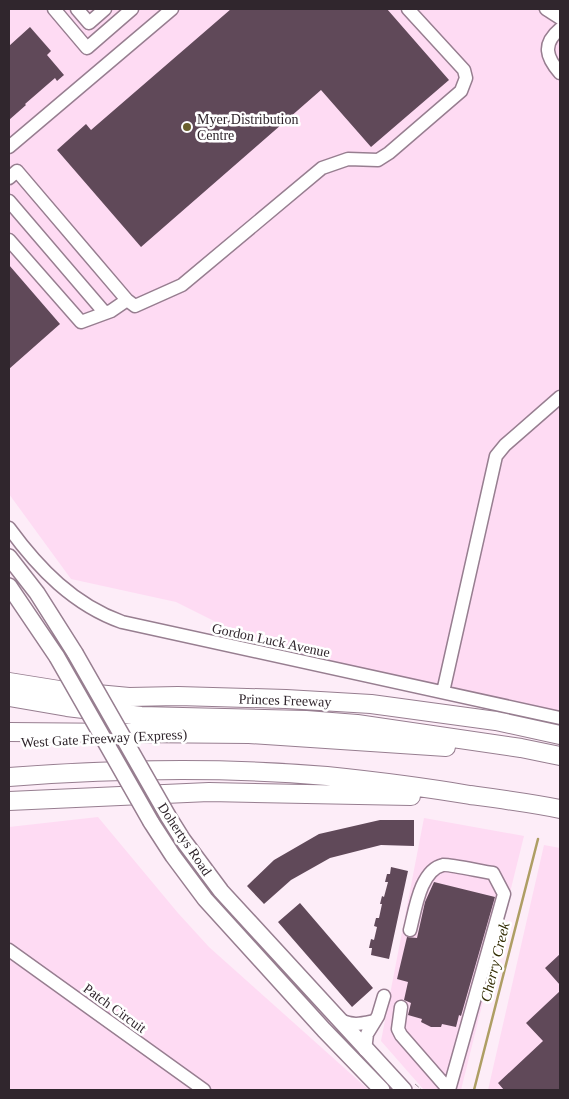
<svg xmlns="http://www.w3.org/2000/svg" width="569" height="1099" font-family="'Times New Roman',serif">
<rect width="100%" height="100%" fill="#fdedf8"/>
<path fill="#fedbf3" d="M9,9H560V711L264,646L176,602L71,579L9,494Z
M98,817L178,913L209,947L369,1090H9V827Z
M424,818L524,836L461,1090H424L381,1041Z
M544,845L560,848V1090H488Z"/>
<g fill="none" stroke-linecap="round" stroke-linejoin="round">
<path stroke="#ae9e64" stroke-width="2.5" d="M474,1090L538,839"/>
</g>
<path fill="#604959" d="M231,9H387L449,80L371,147L321,90L141,247L57,150L86,124L91,130Z
M30,27L51,51L47,55L64,75L57,81L55,78L25,104L26,105L9,120V46Z
M9,265L60,324L9,369Z
M380,820H414V846L381,845L330,858L291,880L264,904L247,886L274,860L319,834Z
M391,867L408,871L389,959L371,955L372,948H369L371,939L374,940L377,927L374,926L376,918H379L382,904H380L382,896L384,897L388,882H385L387,874H390Z
M434,882L495,897L461,1016L459,1015L456,1027L442,1024L441,1027H431L421,1022L422,1019L408,1015L411,1003L404,1000L408,982L397,979L407,937L417,938L425,902Z
M300,903L373,988L352,1007L278,922Z
M560,954V985L545,968Z
M560,991V1090H504L498,1083L543,1041L526,1023Z"/>
<g fill="none" stroke-linecap="round" stroke-linejoin="round">
<g stroke="#977e90" stroke-width="15">
<path id="minor" d="M54,9L87,48L132,9
M77,9L89,23L105,9
M546,9L560,18
M560,29C542,44 546,57 560,73
M9,147L172,9
M9,178L17,171L127,300L111,311L81,322L9,240
M9,201L105,313
M127,300L135,306L182,285L322,168L348,159L378,160L389,153L461,91L466,78L464,70L408,9
M9,528C39,569 74,605 122,622L560,718
M443,692L496,456L505,445L560,397
M410,930C415,911 420,870 443,865C449,864 484,872 493,873L504,894L449,1090
M9,950L204,1090
M401,1007L398,1029L401,1035L449,1090
M340,1020C354,1026 360,1024 375,1021
M365,1050L367,1034L378,1016L384,996"/>
</g>
<g stroke="#977e90" stroke-width="18">
<path id="major" d="M9,557L37,593L75,653
M9,586L57,657
M168,816L183,840L221,891L404,1090
M151,822L173,856L205,899L324,1030L382,1090"/>
</g>
<g stroke="#977e90" stroke-width="20">
<path id="highway" d="M9,682L65,691L129,697L178,696L286,699L371,704L496,721L560,735
M9,697L67,707L141,716L306,720L357,724L521,748L560,756
M9,732L249,734L446,747
M9,777C114,769 222,767 327,776C375,781 423,787 470,795C500,799 531,803 560,809
M9,801L209,792L411,796"/>
</g>
<path stroke="#9d9099" stroke-width="1" stroke-dasharray="5 2.5" stroke-linecap="butt" d="M415,1084L422,1090"/>
<use href="#minor" stroke="#fff" stroke-width="12"/>
<use href="#major" stroke="#fff" stroke-width="15"/>
<use href="#highway" stroke="#fff" stroke-width="18"/>
<g stroke="#977e90" stroke-width="18" stroke-linecap="butt">
<path id="major-bridge" d="M75,653L168,816
M57,657L151,822"/>
</g>
<use href="#major-bridge" stroke="#fff" stroke-width="15"/>
</g>
<circle fill="#6a5f2c" stroke="#fff" stroke-width="2" cx="187" cy="127" r="5"/>
<g text-anchor="middle" stroke-width="5" stroke-linejoin="round" paint-order="stroke">
<g font-size="14" fill="#30262d" stroke="#fff" text-anchor="start">
<text x="197" y="124">Myer Distribution<tspan x="197" dy="16">Centre</tspan></text>
</g>
<g font-size="14" fill="#30262d" stroke="#fff">
<text transform="translate(271 640) rotate(12)" y="5">Gordon Luck Avenue</text>
<text transform="translate(285 700) rotate(2)" y="5">Princes Freeway</text>
<text transform="translate(104 738) rotate(-3)" y="5">West Gate Freeway (Express)</text>
<text transform="translate(185 839) rotate(56)" y="5">Dohertys Road</text>
<text transform="translate(115 1008) rotate(36)" y="5">Patch Circuit</text>
</g>
<g font-size="15" font-style="italic" fill="#352e06" stroke="#fff">
<text transform="translate(495 962) rotate(-76)" y="5">Cherry Creek</text>
</g>
</g>
<rect width="569" height="1099" fill="none" stroke="#30262d" stroke-width="20"/>
</svg>
